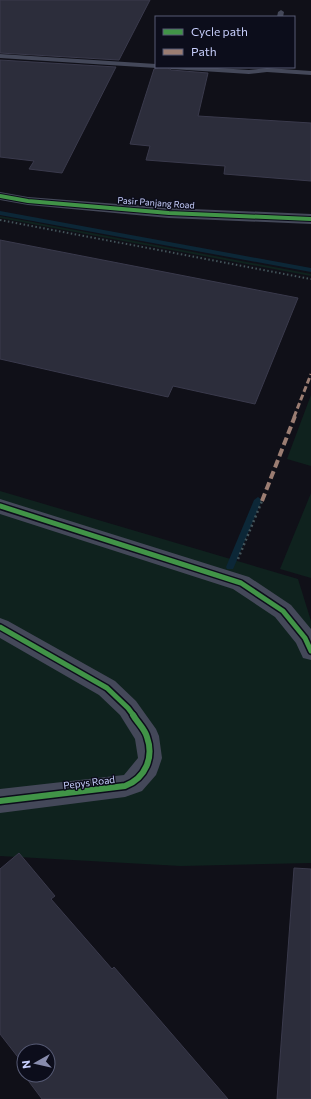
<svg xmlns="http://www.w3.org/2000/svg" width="311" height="1099" font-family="Commissioner,sans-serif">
<rect width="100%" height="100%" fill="#101018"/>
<path fill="#0f221e" d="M0,216L311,274V276L0,218Z
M311,395V466L287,459Z
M0,491L298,579L311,621V863L181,866L0,856Z
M311,493V578L280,569Z"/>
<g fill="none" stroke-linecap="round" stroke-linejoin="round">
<path fill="#0c2737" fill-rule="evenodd" d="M0,211L311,268V272L0,215Z
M258,497L262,500L234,567L233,569H227L226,567L254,500Z"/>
</g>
<path fill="#2c2d3b" stroke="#3a3a4c" d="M0,0H150L119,60L0,53Z
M0,60L116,67L62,173L29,169L34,161L0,157Z
M160,67H167L171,70L208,73L198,116L311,123V181L224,174L225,166L146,160L150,146L130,144L154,69Z
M0,240L298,298L255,404L173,386L168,397L0,359Z
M19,853L55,896L51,899L112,969L114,967L228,1099H42L24,1075H48V1051H24V1065L0,1034V869Z
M294,868L311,869V1099H277Z"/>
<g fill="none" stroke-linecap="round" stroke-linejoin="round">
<path stroke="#43545a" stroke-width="2" stroke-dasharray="1.5 2.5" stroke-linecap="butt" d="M0,220L311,279"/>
<path stroke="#43545a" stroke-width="2.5" stroke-dasharray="2 3" stroke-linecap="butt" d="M238,559L262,501"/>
<path fill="#444859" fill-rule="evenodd" d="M281,10L284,12L283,17H277L278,12Z
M0,54L156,64V67H159L156,68L0,58Z
M168,67H202L249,70L267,68L311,71V75L267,72L249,74L171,69Z"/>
<path fill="#444859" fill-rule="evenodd" d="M0,192L28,197L169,208L311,214V224L169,218L28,205L0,200Z
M0,499L249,577L291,605L311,629V660L303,658L296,643L275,617L233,589L0,514Z
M0,618L8,621L115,681L136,701L156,729L159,736L162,758L159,767L156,775L142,791L125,797L0,813V789L124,775L138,758L135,739L120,715L99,695L0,638Z"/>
<path stroke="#9b7d72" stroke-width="3" stroke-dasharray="6 3" stroke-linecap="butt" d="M294,417L311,374"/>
<path stroke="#9b7d72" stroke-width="4" stroke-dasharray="8 4" stroke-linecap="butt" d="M262,501L295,416"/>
<g stroke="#0c0d1b" stroke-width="6">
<path id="cycleway-far2" d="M0,196L28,201L169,213L311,219"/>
</g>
<g stroke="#0c0d1b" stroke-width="8">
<path id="cycleway-far1" d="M0,506L241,583L283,611L305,638L311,651
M0,627L107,688L128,708L134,716"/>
</g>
<g stroke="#0c0d1b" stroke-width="9">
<path id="cycleway" d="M0,801L125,786C146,778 154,757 147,737C145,729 137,722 133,715"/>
</g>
<use href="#cycleway-far2" stroke="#419447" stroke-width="4"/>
<use href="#cycleway-far1" stroke="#419447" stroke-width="5"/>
<use href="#cycleway" stroke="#419447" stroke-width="6"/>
</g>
<g text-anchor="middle" stroke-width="3" stroke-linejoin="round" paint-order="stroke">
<g font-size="9" fill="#c8cffd" stroke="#0c0d1b">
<text transform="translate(156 203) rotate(4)" y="3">Pasir Panjang Road</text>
</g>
<g font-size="10" fill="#c8cffd" stroke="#0c0d1b">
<text transform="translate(89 782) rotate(-7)" y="4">Pepys Road</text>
</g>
</g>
<rect x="155" y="16" width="140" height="52" fill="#0c0d1b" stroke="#575b75"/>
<rect x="163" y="29" width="20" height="6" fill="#419447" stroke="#575b75"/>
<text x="191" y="36" font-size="12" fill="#c8cffd">Cycle path</text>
<rect x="163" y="49" width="20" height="6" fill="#9b7d72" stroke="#575b75"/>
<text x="191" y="56" font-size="12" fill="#c8cffd">Path</text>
<g transform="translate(36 1063) rotate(262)"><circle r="19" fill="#0c0d1b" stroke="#575b75"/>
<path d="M0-3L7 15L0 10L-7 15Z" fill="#888cad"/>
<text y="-6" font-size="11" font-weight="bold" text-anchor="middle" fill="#c8cffd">N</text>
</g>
</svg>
